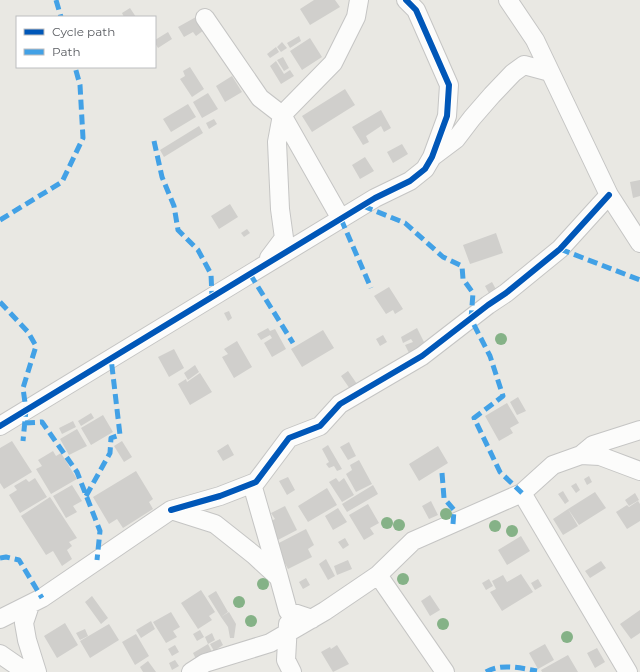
<svg xmlns="http://www.w3.org/2000/svg" width="640" height="672" font-family="Montserrat,sans-serif">
<rect width="100%" height="100%" fill="#e9e8e3"/>
<path fill="#d0cfcc" d="M314,0H335L340,7L310,25L300,9Z
M130,8L136,17H124L122,13Z
M196,17L204,30L196,36L193,32L184,37L178,27Z
M168,32L172,39L158,48L155,43V40Z
M299,36L301,41L290,48L287,43Z
M310,38L322,57L302,70L290,51Z
M282,42L287,48L281,52L277,47Z
M276,47L279,52L270,58L267,54Z
M283,57L289,68L284,71L277,60Z
M276,61L284,74L290,70L294,76L281,84L270,66Z
M190,67L204,89L192,97L180,79L185,76L183,71Z
M232,76L242,92L225,102L216,86Z
M345,89L355,105L312,132L302,116Z
M208,93L218,109L202,118L193,102Z
M188,104L196,117L171,132L163,119Z
M381,110L391,128L384,132L381,126L366,136L369,142L363,145L352,127Z
M214,119L217,124L209,129L206,123Z
M199,126L203,133L164,157L160,150Z
M402,144L408,154L393,163L387,152Z
M365,157L374,171L360,179L352,165Z
M640,180V196L633,198L630,182Z
M230,204L238,217L219,229L211,216Z
M247,229L250,233L244,237L241,233Z
M496,233L503,253L470,264L463,245Z
M492,282L499,295L492,299L485,286Z
M389,287L403,309L395,314L393,310L386,314L374,296Z
M229,311L232,318L228,321L224,313Z
M268,328L270,331L275,329L286,349L272,357L264,343L272,338L270,335L261,340L257,334Z
M417,328L425,344L409,353L405,345L413,342L411,339L403,343L401,337Z
M323,330L334,348L302,367L291,349Z
M383,335L387,342L380,346L376,339Z
M237,341L252,367L234,378L222,357L228,354L224,349Z
M174,349L184,368L169,377L158,357Z
M195,365L199,372L188,380L184,373Z
M348,371L357,384L350,389L341,376Z
M200,373L212,392L190,405L178,384L186,379L187,382Z
M518,397L526,411L517,415L510,402Z
M507,403L519,423L510,428L513,433L499,441L485,416Z
M91,413L94,418L81,426L78,421Z
M103,415L113,432L91,445L81,428Z
M73,421L76,427L62,434L59,428Z
M77,429L87,446L69,455L60,439Z
M12,441L32,472L4,489L0,483V448Z
M122,441L132,457L124,462L114,446Z
M349,442L356,456L348,460L340,447Z
M228,444L234,455L223,461L217,451Z
M328,445L342,469L337,471L334,466L329,468L326,464L329,462L322,449Z
M438,446L448,463L419,481L409,464Z
M53,451L56,456L61,453L77,479L51,494L36,469L42,466L38,460Z
M359,460L372,484L356,492L346,474L352,470L350,465Z
M136,471L153,499L149,502L153,509L123,528L117,519L109,524L93,497Z
M589,476L592,482L587,485L584,479Z
M288,477L295,490L287,495L279,481Z
M35,478L47,497L20,513L9,495L17,490L14,486L26,479L29,482Z
M336,478L339,482L344,478L354,495L342,502L329,482Z
M576,483L580,490L576,493L571,486Z
M72,485L82,501L73,506L77,512L66,518L53,496Z
M373,485L378,494L347,512L342,504Z
M327,488L337,505L308,522L298,506Z
M563,491L569,501L565,504L558,494Z
M595,492L606,508L579,525L568,509Z
M635,493L639,500L629,506L625,500Z
M50,497L77,538L69,542L72,546L67,550L72,559L62,566L53,551L46,555L21,516Z
M431,501L438,515L429,519L422,506Z
M638,501L640,504V521L627,529L616,512L627,505L629,507Z
M368,504L379,523L370,528L374,534L364,540L349,515Z
M285,506L297,530L274,542L265,524L275,519L271,513Z
M338,508L347,522L333,530L325,516Z
M568,509L578,526L563,535L553,519Z
M306,529L314,545L308,549L312,557L288,569L275,545Z
M521,536L530,551L507,565L498,550Z
M345,538L349,545L343,549L338,542Z
M326,559L335,576L328,580L319,564Z
M348,560L352,569L337,575L334,566Z
M601,561L606,568L590,578L585,571Z
M521,574L533,592L502,611L490,592L496,589L492,581L503,575L507,582Z
M306,578L310,585L303,589L299,582Z
M489,579L493,586L486,590L482,583Z
M538,579L542,586L535,590L531,583Z
M201,590L215,612L209,616L212,620L198,629L181,603Z
M216,591L228,612L221,617L208,596Z
M430,595L440,610L430,616L421,601Z
M92,596L108,618L101,624L85,602Z
M640,610V633L631,639L620,624Z
M171,612L180,627L173,631L177,637L166,643L153,622Z
M229,612L236,624L234,638H230L228,627L221,617Z
M151,621L155,629L141,638L136,630Z
M65,623L78,645L57,658L44,636Z
M109,624L119,640L90,658L80,641Z
M85,629L88,636L80,640L76,633Z
M200,630L204,637L197,641L193,634Z
M212,633L215,640L208,644L205,637Z
M136,634L149,656L135,665L122,642Z
M220,639L223,645L214,651L210,644Z
M208,644L212,652L197,661L193,653Z
M545,644L554,660L538,669L529,653Z
M175,645L179,652L172,656L168,649Z
M337,645L349,664L333,672L321,652L330,647L331,649Z
M597,648L605,662L595,668L587,653Z
M568,655L578,672H542L541,670Z
M175,660L179,666L172,670L169,663Z
M148,661L156,672H143L140,667Z"/>
<g fill="none" stroke-linecap="round" stroke-linejoin="round">
<g stroke="#c5c5c4" stroke-width="20">
<path id="minor" d="M508,0L535,40L609,195L640,243
M205,18L260,98L282,115L277,142L280,209L284,238L269,258
M432,157L456,139L472,118L492,95L513,73L524,65L550,72
M341,219L282,115L333,63L356,17L359,0
M0,426L375,198L410,181L425,169L432,157L447,116L449,85L416,10L406,0
M581,455L593,445L640,430
M252,484L279,578
M522,493L628,672
M171,510L220,496L256,482L289,438L320,426L340,404L422,356L488,305L506,293L560,249L609,195
M378,575L445,672
M30,605L24,623L27,640L37,672
M0,619L42,598L171,510L215,524L254,555L279,578L288,611L312,619
M288,624L286,660L292,672
M0,654L26,672
M191,672L205,663L270,643L325,611L378,575L413,541L522,493L553,465L581,455L600,456L640,471"/>
</g>
<use href="#minor" stroke="#fcfcfb" stroke-width="18"/>
<path stroke="#42a1e6" stroke-width="5" stroke-dasharray="10 5" stroke-linecap="butt" d="M56,0L61,17
M154,141L162,177L174,206L178,230L198,250L211,274L212,297
M363,206L405,223L443,257L462,266L463,279L473,293L471,319L490,356L503,396L474,418L500,472L522,493
M341,219L371,288
M0,220L62,182L83,138L80,85L75,67
M560,249L640,280
M250,274L293,343
M0,302L28,332L36,346L23,388L26,410L23,441
M25,423L42,422L77,472L100,531L97,560
M442,473L444,498L454,510L453,524
M86,496L110,453L111,438L120,435L111,358
M0,558L6,557L19,560L42,598
M486,672C501,663 520,668 537,671"/>
<g stroke="#fff" stroke-width="8">
<path id="cycleway" d="M0,426L375,198L410,181L425,169L432,157L447,116L449,85L416,10L406,0
M171,510L220,496L256,482L289,438L320,426L340,404L422,356L488,305L506,293L560,249L609,195"/>
</g>
<use href="#cycleway" stroke="#0057b8" stroke-width="6"/>
</g>
<g fill="#85b287">
<circle cx="501" cy="339" r="6"/>
<circle cx="446" cy="514" r="6"/>
<circle cx="387" cy="523" r="6"/>
<circle cx="399" cy="525" r="6"/>
<circle cx="495" cy="526" r="6"/>
<circle cx="512" cy="531" r="6"/>
<circle cx="403" cy="579" r="6"/>
<circle cx="263" cy="584" r="6"/>
<circle cx="239" cy="602" r="6"/>
<circle cx="251" cy="621" r="6"/>
<circle cx="443" cy="624" r="6"/>
<circle cx="567" cy="637" r="6"/>
</g>
<rect x="16" y="16" width="140" height="52" fill="#ffffff" stroke="#bdbec0"/>
<rect x="24" y="29" width="20" height="6" fill="#0057b8" stroke="#bdbec0"/>
<text x="52" y="36" font-size="12" fill="#595c61">Cycle path</text>
<rect x="24" y="49" width="20" height="6" fill="#42a1e6" stroke="#bdbec0"/>
<text x="52" y="56" font-size="12" fill="#595c61">Path</text>
</svg>
